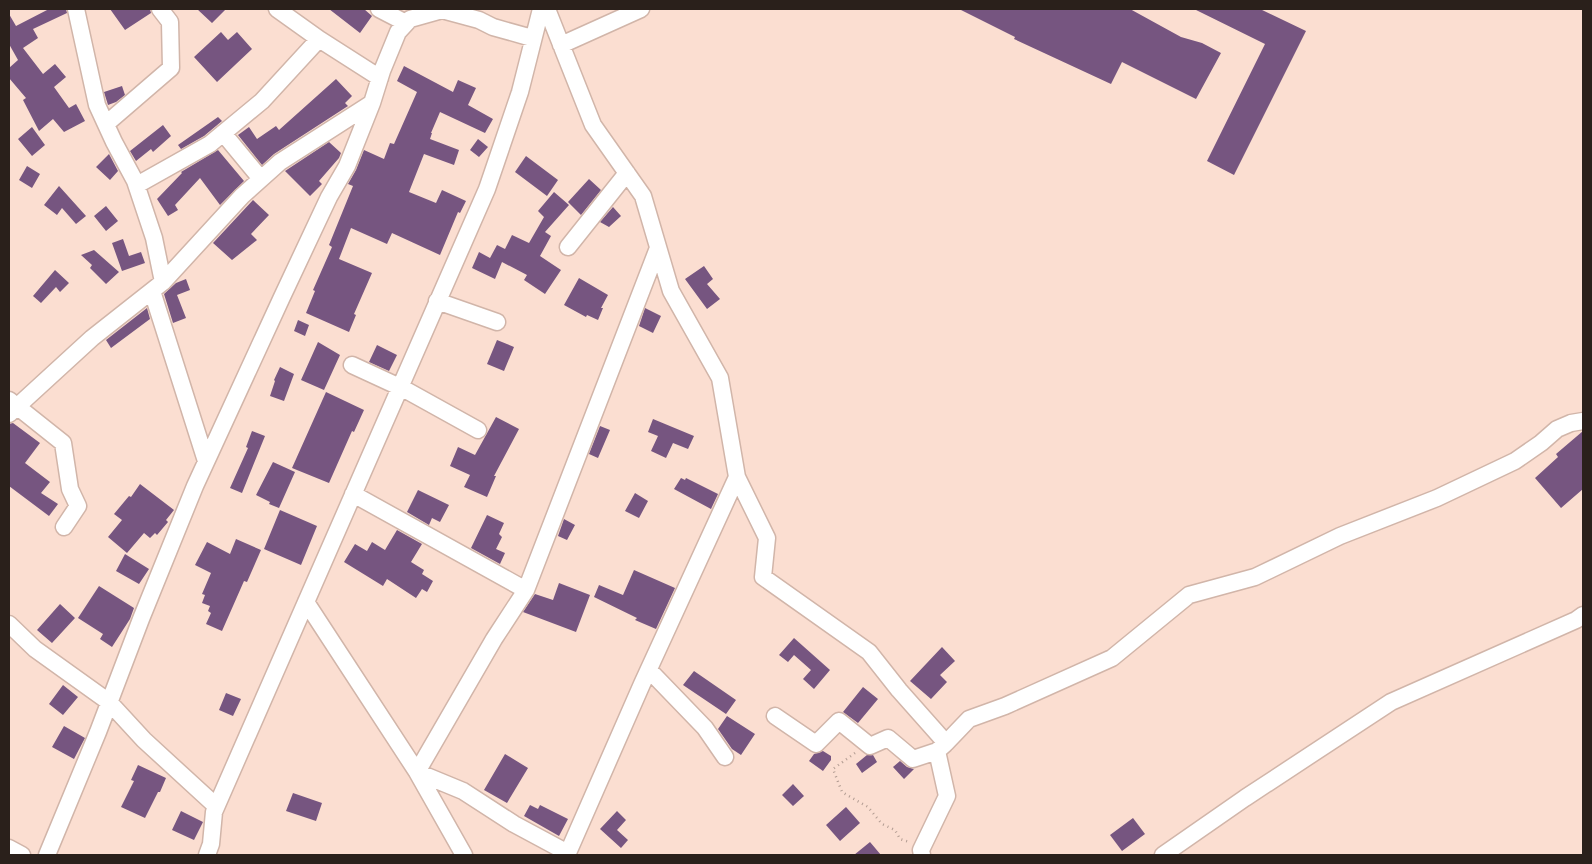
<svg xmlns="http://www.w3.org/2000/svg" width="1592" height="864" font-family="'IBM Plex Serif',serif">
<rect width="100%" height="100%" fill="#fbded1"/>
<path fill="#765580" d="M49,9H66L67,13L33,29L38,38L23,48L43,74L55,64L66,77L54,87L69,108L76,104L85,121L64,132L53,119L39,131L23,100L26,98L9,78V68L18,60L9,44V14L16,26Z
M110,9H150L151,13L125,30Z
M197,9H226L212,23Z
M329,9H364L372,16L360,33Z
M959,9H1130L1181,37L1202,43L1221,53L1196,99L1122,62L1111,84L1014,39L1015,37Z
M1194,9H1260L1306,31L1234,175L1207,161L1265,44Z
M221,32L228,40L237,32L252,49L217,82L194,57Z
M404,66L453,92L458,80L476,88L468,105L493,119L485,133L440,112L431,133H432L430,139L459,150L454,165L424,154L409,192L436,203L442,190L466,201L460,213L458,212L440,255L392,233L387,244L351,228L339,259L372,273L354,314L356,315L349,332L306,313L315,291L313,290L332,247L329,245L353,186L348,184L356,170L364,150L384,159L390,143L394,144L417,92L397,81Z
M336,79L352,96L345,103L348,106L274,154L262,165L238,135L249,127L257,139L276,126L279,130Z
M122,86L125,95L116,102L108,105L104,92Z
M218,117L222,121L204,136L181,149L178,145Z
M163,125L171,136L153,152L151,149L136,161L130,151Z
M32,127L45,145L32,156L18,139Z
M478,139L488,147L479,157L470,150Z
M329,142L341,153L339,158L319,181L322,184L310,196L285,171Z
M218,150L244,181L220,205L200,178L175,205L178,210L168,216L157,199L182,173L181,172Z
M109,154L118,171L110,180L96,167Z
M526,156L558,180L547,196L515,172Z
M27,166L40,174L32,188L19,180Z
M589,179L601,190L581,215L568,202Z
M59,186L86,216L76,224L62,208L57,215L44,205Z
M554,192L569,205L545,232L551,236L540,256L561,270L545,294L524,280L527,275L502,262L495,279L472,268L479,252L490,258L497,245L505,249L512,235L529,243L544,217L538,211Z
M253,200L269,215L251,234L257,240L232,260L213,243Z
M106,206L118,221L106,231L94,216Z
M613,207L621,216L609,227L600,222Z
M123,239L129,256L141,252L145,263L122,271L112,243Z
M94,250L119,272L106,284L90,268L92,265L81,255Z
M704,266L713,279L707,284L720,299L707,309L685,279Z
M55,270L69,283L60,292L56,287L41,303L33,296Z
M579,278L608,295L601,308H603L598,320L587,315L586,317L564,305Z
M186,279L190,290L177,295L186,318L173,323L164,294L176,283Z
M147,308L150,319L111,348L106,340Z
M645,308L661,316L653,333L639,326Z
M298,320L309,325L305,336L294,331Z
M497,340L514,347L504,371L487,364Z
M318,342L340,355L324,390L301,380Z
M377,345L397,355L389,371L369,362Z
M280,367L294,374L284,401L270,396L275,381L274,380Z
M326,392L364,410L354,432L352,431L329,483L292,468Z
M496,417L519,429L494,476H496L487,497L464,487L470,475L450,466L458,447L475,455Z
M653,419L694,436L688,449L673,443L666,458L651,451L658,436L648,432Z
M13,423L40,443L25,463L50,482L41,493L58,504L49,516L9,486V424Z
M600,426L610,430L598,458L589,454Z
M252,431L265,436L242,493L230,488L248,448L246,447Z
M1583,431V489L1561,508L1535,478L1558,457L1556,454Z
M273,462L295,472L279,508L269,504L270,502L256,495Z
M681,478L685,480L686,478L718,494L711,509L674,489Z
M140,484L174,510L166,520L168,522L157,535L155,533L150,538L144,533L127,553L108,537L122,520L114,514L129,496L131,497Z
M418,490L449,505L440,522L432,518L429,525L407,512Z
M635,493L648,501L639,518L625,511Z
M280,510L317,526L301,565L264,549Z
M487,515L504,523L499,534L502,537L496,549L505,553L500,564L471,548Z
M564,519L575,525L567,540L558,536Z
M397,530L422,544L411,562L424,570L422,574L433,581L427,592L422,589L416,598L387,579L383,586L344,562L355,544L367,551L372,542L385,550Z
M236,539L261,550L247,582L244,581L222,631L206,624L211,613L208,611L210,606L202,603L205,595L202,594L211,573L195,565L207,542L230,554Z
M125,554L149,569L139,584L116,571Z
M634,570L675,588L656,629L635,620L637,618L594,597L599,585L623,595Z
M559,583L590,595L576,632L523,612L535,594L553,600Z
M99,586L134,608L130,619L112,647L100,639L103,634L78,618Z
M60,604L75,618L52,643L37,630Z
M794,638L830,670L814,689L803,679L811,670L794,655L788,662L779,655Z
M942,647L955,661L940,675L947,682L931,699L910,681Z
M694,671L736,700L726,714L683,685Z
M63,685L78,697L63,715L49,704Z
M863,687L878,699L858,723L843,712Z
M226,693L241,699L233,716L219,710Z
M727,716L755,734L741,755L732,749L718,729Z
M64,726L85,738L74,759L52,747Z
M823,751L831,756V760L823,771L809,761L814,754Z
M505,754L528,768L507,803L484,790Z
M867,755H873L877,762L862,773L856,764Z
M900,761L907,767L914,769L904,779L893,767Z
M138,765L166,778L160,792H158L145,818L121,807L134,781L131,780Z
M793,784L804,796L793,806L782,795Z
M293,793L322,803L316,821L286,811Z
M530,805L538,809L540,805L568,819L559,836L524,816Z
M846,807L860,823L840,841L826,825Z
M181,811L203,822L194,840L172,830Z
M617,811L626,820L617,830L628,840L621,848L600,829Z
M1133,818L1145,834L1122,851L1110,835Z
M870,842L881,855H854Z"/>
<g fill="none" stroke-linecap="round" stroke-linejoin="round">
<g stroke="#d1b5a9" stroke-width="19">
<path id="minor" d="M76,9L97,105L114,142L135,181L154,238L163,282
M277,9L319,39
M379,9L406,23
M547,9L593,125L643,196L671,291L720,378L737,477L767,538L763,577L869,652L899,690L946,743L969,719L1005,706L1112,658L1189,595L1255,577L1340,536L1437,498L1515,461L1541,443L1557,429L1571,423L1583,421
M561,45L641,9
M106,124L171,68L170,22L160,9
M223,133L261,179
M137,185L210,144L262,101L319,39L380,78
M568,247L627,173
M152,291L206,461
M437,301L497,322
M352,365L404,389L478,430
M9,400L63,443L70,489L78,506L64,527
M9,414L92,338L163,282L242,196L280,162L372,103
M353,494L526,590L658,248
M526,590L494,639L417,772L463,791L514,824L568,853
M306,602L417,772L464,855
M9,624L35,649L109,702L144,740L216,806
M649,670L705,728L725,757
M775,716L816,744L839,721L870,746L888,738L913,759L937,751
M9,848L22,855
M47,855L98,732L141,619L195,486L282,297L329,197L347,166L372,103L382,71L398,32L410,19L442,10L479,20L493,27L532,38
M207,855L211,844L214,812L487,189L520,92L541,9
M567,855L642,684L737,477
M922,855L921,850L947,796L937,751L945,744
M1163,855L1245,798L1391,702L1576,620L1583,615"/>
</g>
<path stroke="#b29c92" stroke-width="2.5" stroke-dasharray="1 4" stroke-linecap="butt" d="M855,753L833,769L842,792L868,807L882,824L895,830L900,839L909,842"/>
<use href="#minor" stroke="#fff" stroke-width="16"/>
</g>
<rect width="1592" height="864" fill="none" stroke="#2a201b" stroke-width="20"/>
</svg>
